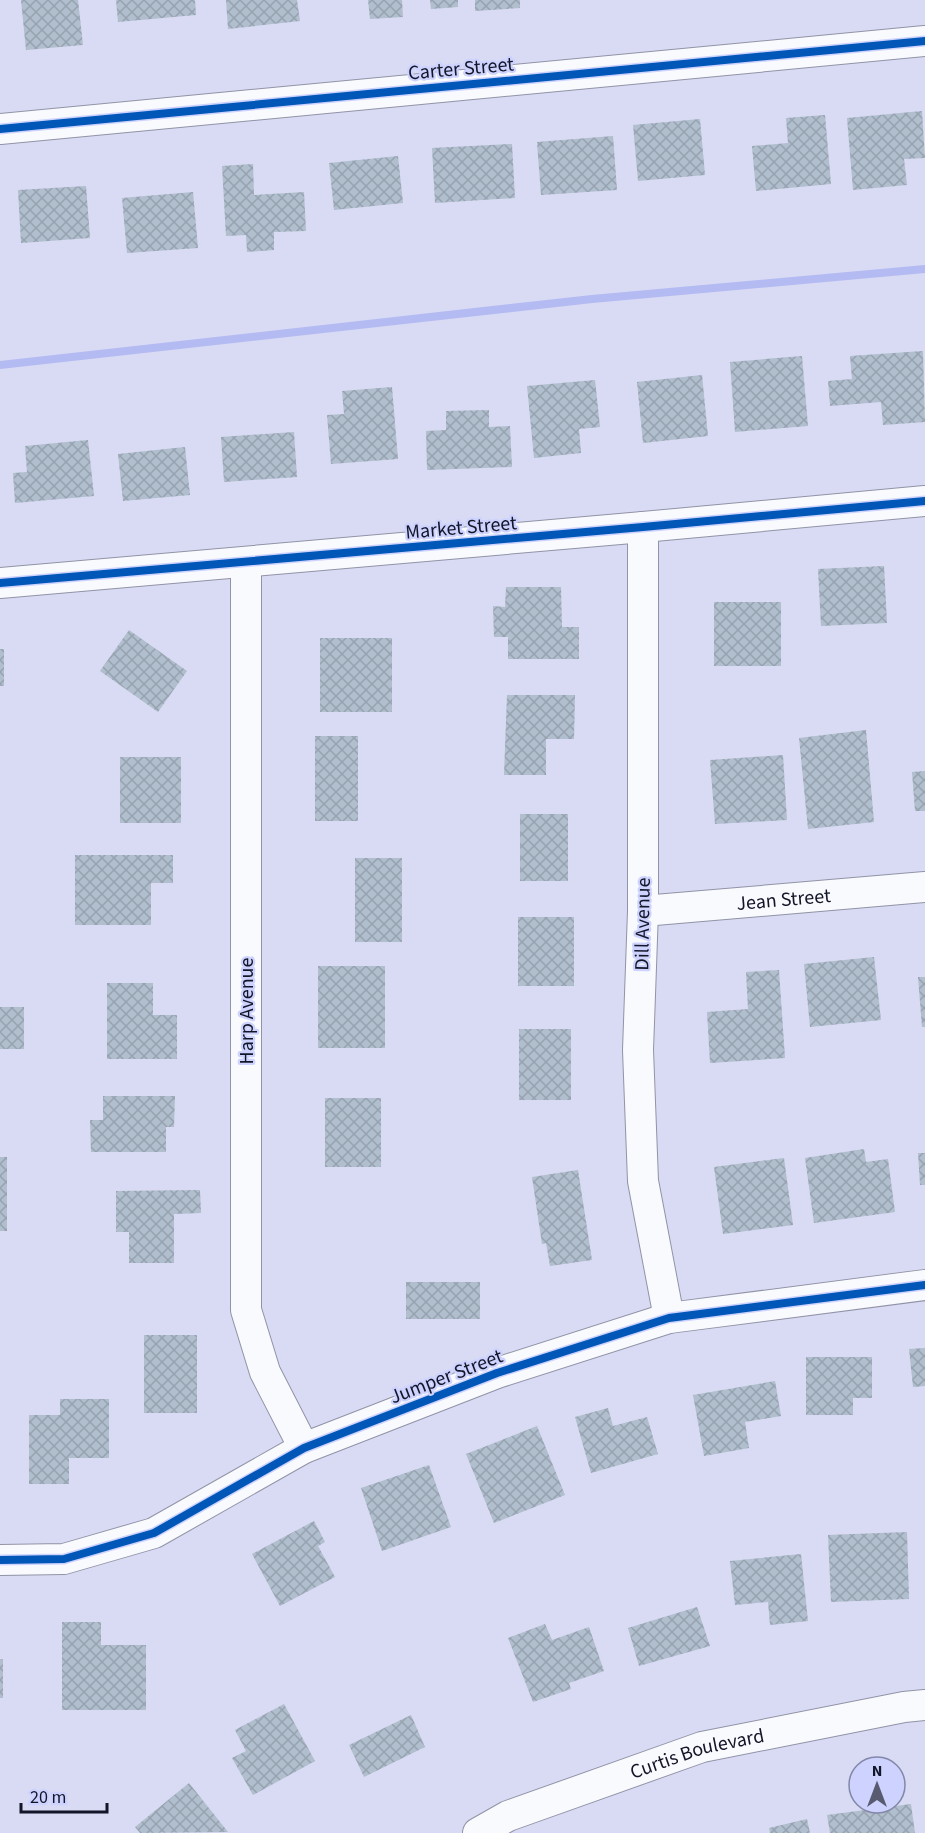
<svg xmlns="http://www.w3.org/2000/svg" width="925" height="1833" font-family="'Source Sans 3',sans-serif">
<defs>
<pattern id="building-cross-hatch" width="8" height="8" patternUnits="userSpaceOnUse" patternTransform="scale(1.5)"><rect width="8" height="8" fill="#b0becd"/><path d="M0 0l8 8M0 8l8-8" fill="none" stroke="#96a2b0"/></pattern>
</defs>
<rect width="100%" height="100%" fill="#d8dbf3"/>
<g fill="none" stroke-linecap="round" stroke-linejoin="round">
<path stroke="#b4baf2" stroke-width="8" d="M0,365L592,299L925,269"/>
</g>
<path fill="url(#building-cross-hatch)" d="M21,0H78L83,45L26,50Z
M116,0H195L196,15L118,22Z
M226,0H297L300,21L228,29Z
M368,0H402L403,17L370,19Z
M430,0H458V7L431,9Z
M475,0H520V8L475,11Z
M922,111L925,158L904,159L907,185L853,190L847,118Z
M825,115L831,184L756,191L752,146L788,143L786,118Z
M700,119L705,175L638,181L633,125Z
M613,136L617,190L541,195L537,142Z
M512,144L515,198L435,203L432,148Z
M398,156L403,203L334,210L329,163Z
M253,164L254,195L304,192L306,231L274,232V250L247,252L246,235L226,236L222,166Z
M86,186L90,238L21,243L18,190Z
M193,192L198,248L127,253L122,198Z
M923,351L925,422L883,425L881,402L830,406L828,381L852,379L850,356Z
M802,356L808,426L735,432L730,362Z
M702,375L708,436L643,443L637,382Z
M595,380L600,427L579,429L581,453L534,458L527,386Z
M392,387L398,459L331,464L327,415L344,414L342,391Z
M489,410V427L510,426L512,467L427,470L426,431L446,430V411Z
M294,432L297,477L224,482L221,437Z
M88,440L94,496L15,503L13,473L27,472L25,446Z
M185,447L190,495L123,501L118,454Z
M884,566L887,623L821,626L818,569Z
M506,587H561L562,627H579V659H508V637H494L493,606L505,607Z
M714,602H781V666H714Z
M129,630L187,671L158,712L100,671Z
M320,638H392V712H320Z
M0,649H4V686H0Z
M507,695H575L574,739H546V775H504Z
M866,730L874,822L808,829L799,738Z
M315,736H358V821H315Z
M783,755L787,820L715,824L710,760Z
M120,757H181V823H120Z
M925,771V811H915L912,772Z
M520,814H568V881H520Z
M75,855H173V883H151V925H75Z
M355,858H402V942H355Z
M518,917H574V986H518Z
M874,957L881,1020L810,1027L804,964Z
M318,966H385V1048H318Z
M779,970L785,1058L710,1063L707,1012L748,1009L746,972Z
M918,977H925V1027H922Z
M107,983H153V1015H177V1059H107Z
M0,1007H24V1049H0Z
M519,1029H571V1100H519Z
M103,1096H175L174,1127H166V1152H91L90,1120H103Z
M325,1098H381V1167H325Z
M864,1149L866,1162L888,1159L895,1212L814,1223L805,1158Z
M918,1153H925V1185H920Z
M0,1157H7V1231H0Z
M784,1158L793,1225L723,1234L714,1167Z
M578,1170L592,1260L550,1266L546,1243L542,1244L532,1177Z
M200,1190L201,1213L174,1214V1263H129V1232H116V1191Z
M406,1282H480V1319H406Z
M144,1335H197V1413H144Z
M925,1348V1386L913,1387L909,1349Z
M806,1357H872V1398H853V1415H806Z
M775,1381L781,1416L745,1422L749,1448L704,1456L693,1395Z
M60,1399H109V1458H69V1484H29V1415H60Z
M608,1408L613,1426L647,1417L658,1454L591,1473L575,1417Z
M537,1426L565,1495L494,1523L466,1454Z
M429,1465L451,1527L382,1551L361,1488Z
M314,1521L325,1542L318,1546L335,1577L280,1606L252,1554Z
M907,1532L909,1599L831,1602L828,1535Z
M801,1554L808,1621L770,1625L768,1602L735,1605L730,1561Z
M697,1607L710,1646L639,1666L628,1628Z
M62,1622H101V1645H146V1710H62Z
M545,1624L552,1640L589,1627L604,1671L569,1683L571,1689L533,1702L508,1638Z
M0,1659H3V1698H0Z
M284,1704L315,1761L253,1795L232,1758L246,1751L235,1730Z
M411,1715L425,1747L364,1777L349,1745Z
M189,1783L228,1832L140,1833L135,1827Z
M911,1804L915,1833H830L827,1815Z
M807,1819L810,1833H770L769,1828Z"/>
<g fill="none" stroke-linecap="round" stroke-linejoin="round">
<g stroke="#9193a7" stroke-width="32">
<g id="minor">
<path d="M0,129L925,41"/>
<path d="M643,527V911L638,1050L643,1181L669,1318"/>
<path d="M246,562V1310L265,1372L304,1448"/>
<path d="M0,583L643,527L925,501"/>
<path id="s1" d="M643,911L925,887"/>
<path d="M0,1560L64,1559L154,1533L304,1448L497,1373L669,1318L925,1285"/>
<path id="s2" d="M478,1833L508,1816L702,1747L904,1707L925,1705"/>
</g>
</g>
<use href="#minor" stroke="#f9fafd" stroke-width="30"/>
<g stroke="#cdd3fe" stroke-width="11">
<path id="cycleway" d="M0,129L925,41
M0,583L643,527L925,501
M0,1560L64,1559L154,1533L304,1448L497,1373L669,1318L925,1285"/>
</g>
<use href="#cycleway" stroke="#0057b8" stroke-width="8"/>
</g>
<g text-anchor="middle" stroke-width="4.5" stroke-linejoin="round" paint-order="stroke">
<g font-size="20" fill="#131528" stroke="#cdd3fe">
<text transform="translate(461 68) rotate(-5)" y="7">Carter Street</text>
<text transform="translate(461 527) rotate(-5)" y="7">Market Street</text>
<text dy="7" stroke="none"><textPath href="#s1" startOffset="141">Jean Street</textPath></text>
<text transform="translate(642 924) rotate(-89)" y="7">Dill Avenue</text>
<text transform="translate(246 1011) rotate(-90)" y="7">Harp Avenue</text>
<text transform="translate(446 1376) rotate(-21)" y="7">Jumper Street</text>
<text dy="7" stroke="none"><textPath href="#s2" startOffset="234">Curtis Boulevard</textPath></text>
</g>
</g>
<g transform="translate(877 1785)"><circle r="28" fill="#cdd3fe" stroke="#8387a8" stroke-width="1.5"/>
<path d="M0-4.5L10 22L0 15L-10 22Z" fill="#585a6f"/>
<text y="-9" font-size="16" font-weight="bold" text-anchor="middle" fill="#131528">N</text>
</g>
<path d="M21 1803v9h86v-9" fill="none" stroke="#131528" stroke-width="3"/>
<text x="30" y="1803" font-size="18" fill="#131528" stroke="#cdd3fe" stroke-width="4.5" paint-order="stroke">20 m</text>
</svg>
